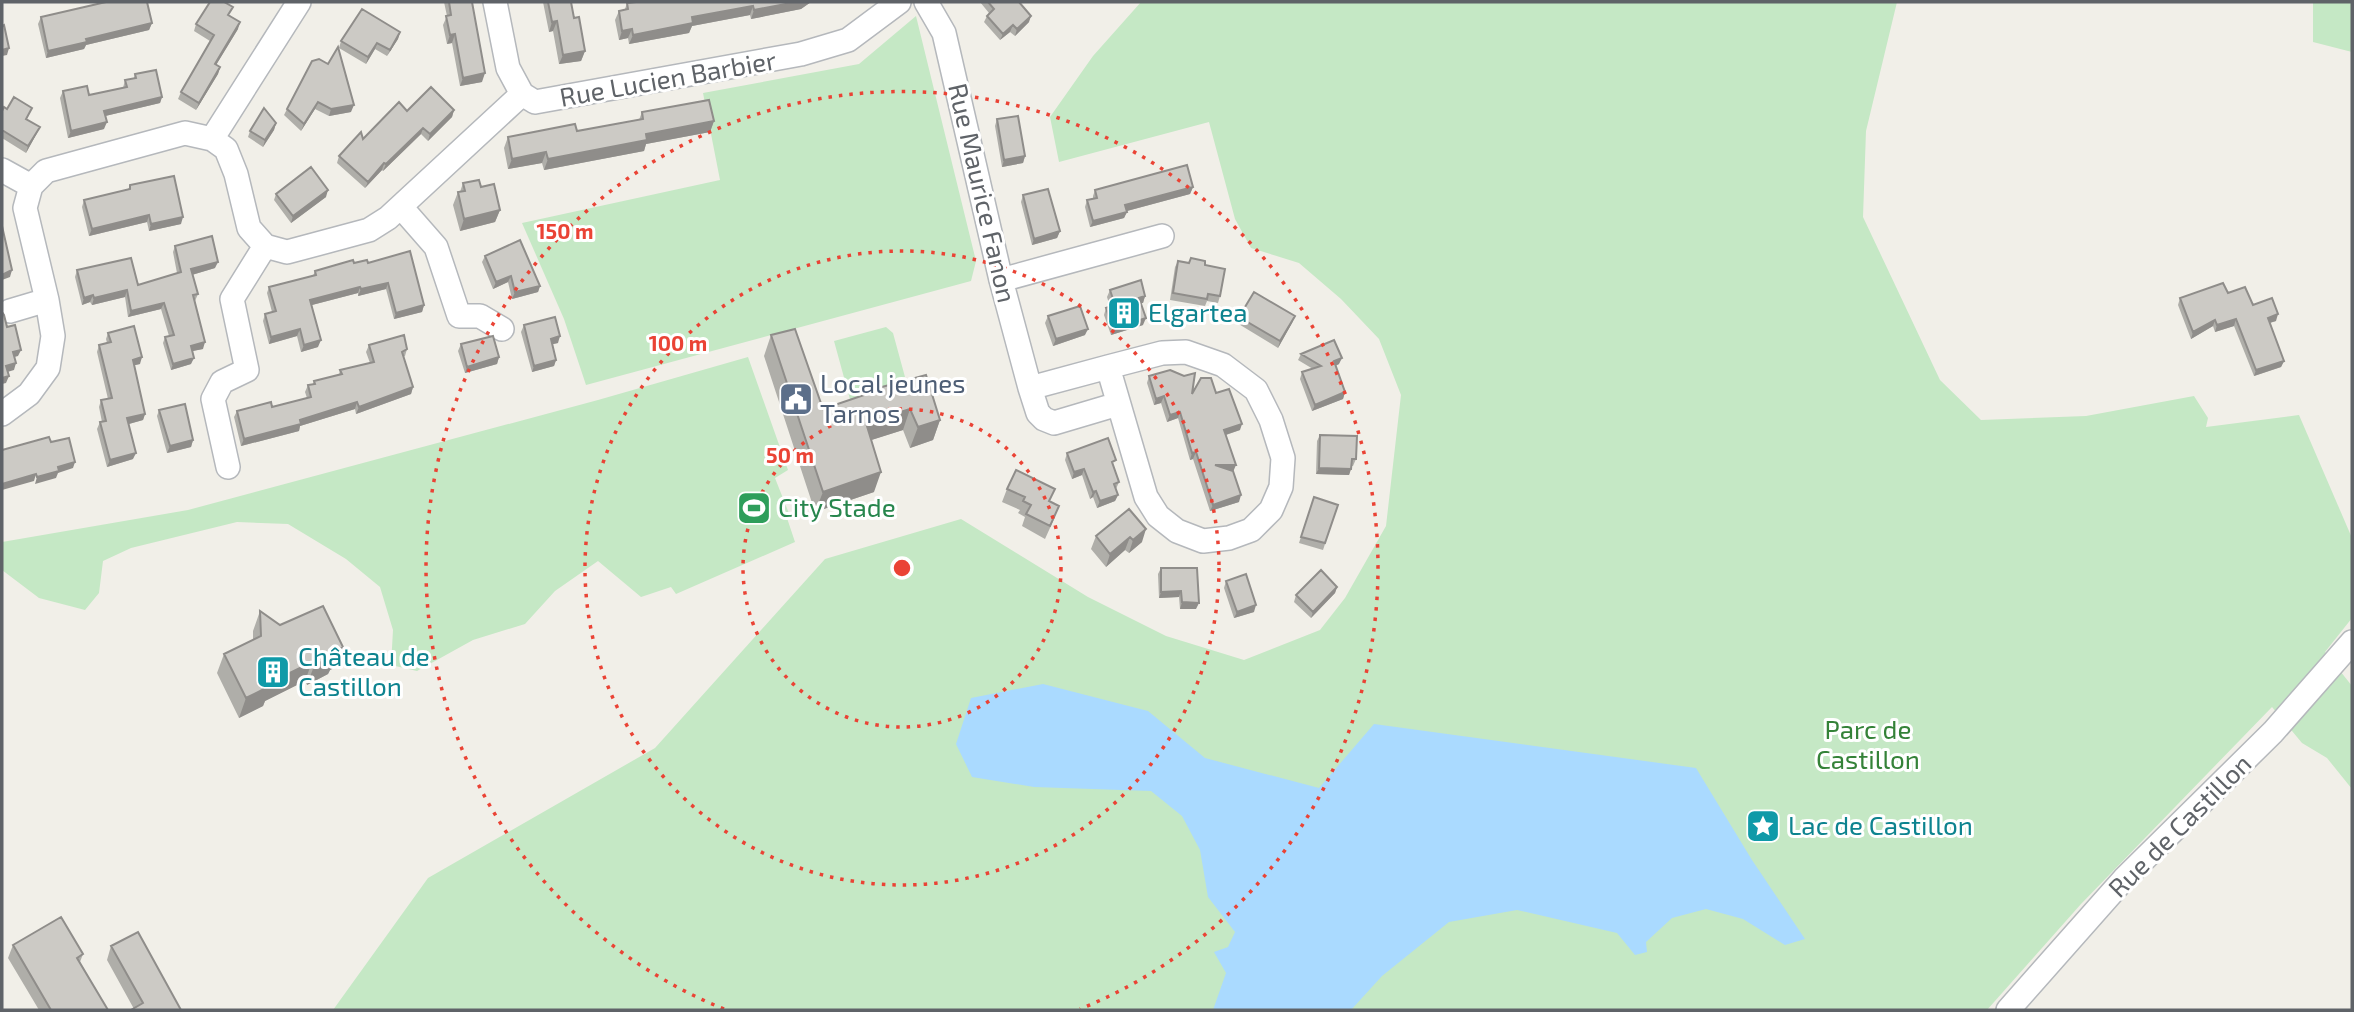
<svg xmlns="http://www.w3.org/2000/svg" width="2354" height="1012" font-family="'Exo 2',sans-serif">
<rect width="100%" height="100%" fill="#f1efe8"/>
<path fill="#c5e8c5" d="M1141,2H1897L1866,131L1863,217L1940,380L1981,420L2086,416L2194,396L2208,418L2206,427L2299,415L2352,538V618L2325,652L2352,686V789L2327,758L2302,743L2272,707L2081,904L1987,1010H333L428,878L655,748L825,559L961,519L1088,597L1166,636L1244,660L1320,630L1345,598L1386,526L1401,395L1379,339L1341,299L1299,263L1251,248L1235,219L1209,122L1059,162L1050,117L1093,56Z
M2313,2H2352V52L2313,42Z
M916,16L976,261L971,281L586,385L564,319L522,223L720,180L703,93L859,64Z
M886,327L893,333L905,377L891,381L897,401L851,403L834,341Z
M748,357L788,470L775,478L790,516L787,518L795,542L676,594L671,587L641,597L598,561L555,591L525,624L473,640L417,671L391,665L393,630L380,587L346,559L288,524L237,522L131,548L103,561L99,593L85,610L39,598L2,570V542L188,510L598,400Z"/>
<path fill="#aadaff" d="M1043,684L1148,711L1205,758L1319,788L1374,724L1696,768L1752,860L1805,939L1785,945L1743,919L1706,909L1672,918L1646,942L1647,952L1635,955L1617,933L1517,910L1449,922L1382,976L1351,1010H1213L1226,973L1214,952L1228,947L1235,932L1208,897L1200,850L1182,816L1151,791L1034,787L972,777L956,744L971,698Z"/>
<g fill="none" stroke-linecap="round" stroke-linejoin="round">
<g stroke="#b5b8bc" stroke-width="26">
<path id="street" d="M495,2L508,68L522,94L535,102L801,54L848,40L899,2
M926,2L944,33L1001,280L1030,388
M212,139L299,2
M2,170L31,186
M401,207L436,247L459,316H480L502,329
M1001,280L1162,236
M10,311L47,300
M1108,367L1146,497L1158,516L1177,531L1203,541L1229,538L1251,530L1271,510L1281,487L1283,458L1271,420L1256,390L1223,365L1186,352L1162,353L1108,367L1030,388L1038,413L1044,419L1054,423L1118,404
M2,414L29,394L48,368L53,336L47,300L25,208L31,186L46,171L185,133L212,139L226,149L236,174L249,228L265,246L287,252L369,230L388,218L522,94
M228,467L213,399L222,382L247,370L232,299L265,246
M2008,1010L2124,879L2273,732L2352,642"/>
</g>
<use href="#street" stroke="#fff" stroke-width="23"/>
</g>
<path fill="#afaea9" d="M444,2H472L482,82L460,86L452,43L447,44L443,25L447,16Z
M543,2H571L574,18L585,51L581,61L559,64L553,31L549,32Z
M811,2L801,9L751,19L750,15L692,26L689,33L629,44L628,38L619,40L615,20L619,11L625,9L627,3Z
M980,2H1019L1029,22L1015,36L1010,32L1000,40L984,22L987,16L989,13Z
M230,15L238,29L216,65L220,67L218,74L196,110L178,99L181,92L210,41L194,31L196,24Z
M41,17L152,23L149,30L86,45L84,49L46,58L38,24Z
M400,32L398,39L387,56L375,49L366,64L339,48L341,41Z
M328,64L351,112L329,116L315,109L301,131L284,115L287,109Z
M135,74L162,97L160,103L105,116L104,129L68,138L60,98L63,91L89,95L123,88L125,80L134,78Z
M32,108L27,119L37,133L26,153L2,138V111L7,109Z
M454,110L452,117L428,141L421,134L383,171L382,170L365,188L337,163L339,156L363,139L407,111Z
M642,112L714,121L710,132L646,144L644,151L544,170L542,163L508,169L504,148L508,137L577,131L639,120Z
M997,119L1025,156L1023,163L1002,167L995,126Z
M276,123L274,130L263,147L248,137L250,131Z
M463,183L481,187L500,210L495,222L460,231L453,205L458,192H460Z
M130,185L181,224L149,231L147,222L89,236L82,207L84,200L128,190Z
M1193,187L1190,194L1127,211L1124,218L1090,227L1085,207L1087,200L1093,198V196L1095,190Z
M276,194L326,197L291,223L274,200Z
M1023,195L1060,231L1057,238L1032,245L1021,202Z
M175,246L215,268L192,275L198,294L195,301L203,349L192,351L191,364L171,370L163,343L165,337L169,336L161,309L128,317L125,297L92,305L90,302L82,305L75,277L77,270L138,285L177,273L173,252Z
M485,256L540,286L538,292L512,299L508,282L493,289L482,262Z
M1178,261L1205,265L1220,296L1218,303L1207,301L1205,306L1170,300L1175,267Z
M354,263H368L424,305L422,312L394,319L386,289L358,296V293L312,305L318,347L301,352L297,336L269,344L263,321L265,314L272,312L267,293L269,287L313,276L315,271Z
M1110,290L1145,296L1143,303H1141L1143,325L1111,335L1104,315L1106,308L1110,307L1107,297Z
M2228,293L2253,305L2276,321L2270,323L2284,361L2281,367L2254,376L2234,326L2215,332L2213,326L2191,339L2178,305L2180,298Z
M1048,316L1085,335L1053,346L1045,323Z
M1295,316L1292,323L1278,348L1237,323L1239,317Z
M524,325L558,343L552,344L556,360L554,366L532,372L521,332Z
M108,333L140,364L134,365L145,414L143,420L129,424L133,459L107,467L97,429L100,422H102L99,407L101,400L108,399L97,352L99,345L107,343L106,339Z
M771,335L823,409L865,395L867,391L940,420L933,440L910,448L903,430L871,440L874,492L815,512L764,356Z
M461,344L499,357L497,364L465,373L458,351Z
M369,345L407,349L405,356L403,357L413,387L411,394L356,414L355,409L300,426L299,431L241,446L234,417L237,411L272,407L307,398L305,392L308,385L313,384L314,381L339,375L340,370L370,363L366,352Z
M1301,354L1339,364L1335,366L1345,392L1343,399L1312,411L1300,379L1302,372L1313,369L1298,360Z
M1149,376L1192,394L1216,393L1240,430L1226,435L1239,502L1210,511L1193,459L1190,460L1178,418L1167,422L1161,403L1154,405L1147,383Z
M159,410L193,440L191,447L167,453L157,416Z
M1320,435L1356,459L1353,466H1352L1349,475L1316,474L1317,441Z
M1067,453L1114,467L1119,482L1116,489L1118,495L1115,501L1097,508L1093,497L1090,499L1082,475L1072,479L1065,460Z
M1007,489L1050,502L1054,519L1045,539L1022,526L1025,517L1018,513L1020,510L1002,502Z
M1314,497L1338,505L1323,550L1299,543Z
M1129,509L1142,542L1129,553L1125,550L1106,567L1091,549L1096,536Z
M1161,568L1196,609H1180L1179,597L1159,598L1158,574Z
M1226,581L1254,612L1234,618L1224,588Z
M1337,587L1335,593L1311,618L1294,602L1296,595Z
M260,611L280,625L343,647L336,667L330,670L328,674L307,685L305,681L265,701L263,706L239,718L217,673L224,654L253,640V631Z
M13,945L83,954L80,962L108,1010H39L8,958Z
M111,946L181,1010L134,1009L107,960Z"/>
<path fill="#8f8d8a" d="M796,2H811L801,9L751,19L754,10Z
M753,6L750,15L692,26L689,33L629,44L633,35L692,17Z
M1031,16L1029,22L1015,36L1017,29Z
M557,21L553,31L549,32L552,22Z
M240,22L238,29L213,70L215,64Z
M152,23L149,30L86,45L84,49L46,58L48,51L86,39Z
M1013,25L1010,32L1000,40L1003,34Z
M632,29L628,38L619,40L622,31Z
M400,32L398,39L387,56L390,50Z
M455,34L452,43L447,44L450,35Z
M377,43L375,49L366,64L368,57Z
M9,48L7,55L2,56V50Z
M585,51L581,61L559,64L563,55Z
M220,67L218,74L196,110L199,103Z
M485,73L482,82L460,86L463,78Z
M162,97L160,103L101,117L104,111Z
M318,102L315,109L301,131L304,124Z
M354,105L351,112L329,116L331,109Z
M454,110L452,117L428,141L430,134Z
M714,121L710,132L646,144L644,151L544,170L548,159L646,134Z
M107,122L104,129L68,138L71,131Z
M276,123L274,130L263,147L265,140Z
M40,127L37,133L26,153L28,146Z
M423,128L421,134L383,171L386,164Z
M546,152L542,163L508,169L512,159Z
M1025,156L1023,163L1002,167L1004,160Z
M384,163L382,170L365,188L368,182Z
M1193,187L1190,194L1123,212L1125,205Z
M328,190L326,197L291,223L293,216Z
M500,210L495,222L460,231L464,219Z
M1127,212L1124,218L1090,227L1093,221Z
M149,215L147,222L89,236L92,229Z
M183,217L181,224L149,231L151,224Z
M1060,231L1057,238L1032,245L1034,239Z
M218,262L215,268L188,276L191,269Z
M12,270L10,277L2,280V275Z
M511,276L508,282L493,289L496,282Z
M388,283L386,289L358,296L361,289Z
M540,286L538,292L512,299L515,292Z
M360,287L358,293L308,306L310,300Z
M127,290L125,297L92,305L94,298Z
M93,295L90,302L82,305L84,298Z
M1145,296L1143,303L1137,304L1139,298Z
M164,303L161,309L128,317L131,311Z
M424,305L422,312L394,319L396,313Z
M2278,314L2276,321L2265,324L2268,318Z
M1295,316L1292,323L1278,348L1280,341Z
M1146,318L1143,325L1111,335L1113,329Z
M2236,319L2234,326L2215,332L2217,325Z
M2215,320L2213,326L2191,339L2193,332Z
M300,329L297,336L269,344L271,337Z
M1088,329L1085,335L1053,346L1056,339Z
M560,336L558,343L549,345L551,339Z
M321,340L318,347L301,352L304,345Z
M205,342L203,349L188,352L191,346Z
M21,350L18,356L11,358L13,352Z
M142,357L140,364L131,366L133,360Z
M499,357L497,364L465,373L467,367Z
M194,358L191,364L171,370L173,364Z
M1342,358L1339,364L1331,368L1334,361Z
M556,360L554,366L532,372L534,366Z
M2284,361L2281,367L2254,376L2256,370Z
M16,363L14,370L4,373L6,366Z
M9,376L6,383L2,384V378Z
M413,387L411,394L356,414L359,407Z
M1345,392L1343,399L1312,411L1315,405Z
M1164,396L1161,403L1154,405L1156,399Z
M357,402L355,409L300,426L299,431L241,446L244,439Z
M910,409L903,430L859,444L866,423Z
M1180,412L1178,418L1167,422L1170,415Z
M145,414L143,420L125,425L127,418Z
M940,420L933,440L910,448L918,427Z
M1242,424L1240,430L1222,436L1224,430Z
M193,440L191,447L167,453L170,446Z
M1196,452L1193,459L1190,460L1192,453Z
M136,453L133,459L107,467L110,460Z
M75,462L73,468L58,473L56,478L35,484L37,477L58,467Z
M1215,465H1236L1233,472Z
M1319,468L1351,469L1349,475L1316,474Z
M1084,469L1082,475L1072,479L1074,472Z
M881,472L874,492L815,512L823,492Z
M36,474L34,481L2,490V484Z
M1096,491L1093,497L1090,499L1093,492Z
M1118,495L1115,501L1097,508L1100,501Z
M1241,495L1239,502L1210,511L1213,505Z
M1146,529L1142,542L1129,553L1133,540Z
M1130,537L1125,550L1106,567L1110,554Z
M1337,587L1335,593L1311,618L1313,612Z
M1181,591L1179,597L1159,598L1161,592Z
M1182,602L1199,603L1196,609H1180Z
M1256,605L1254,612L1234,618L1237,612Z
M343,647L336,667L330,670L328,674L307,685L314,666L334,652Z
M312,662L305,681L265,701L263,706L239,718L246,698L269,683Z"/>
<path fill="#cccac5" stroke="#8f8d8a" stroke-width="2" d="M106,2H147L152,23L86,39L87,42L48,51L41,17Z
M210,2H224L233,7L228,15L240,22L215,64L220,67L199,103L181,92L214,35L196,24Z
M449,2H472L485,73L463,78L455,34L450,35L446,16L451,15Z
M548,2H571L574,18L579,17L585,51L563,55L557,21L552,22Z
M636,2H796L754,10L753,6L692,17L693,23L633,35L632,29L622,31L619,11L628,9L627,3Z
M988,2H1019L1031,16L1017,29L1013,25L1003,34L987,16L994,9Z
M362,9L400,32L390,50L377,43L368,57L341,41Z
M4,25L9,48L2,50V26Z
M338,47L354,105L331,109L318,102L304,124L287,109L312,61L319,59L328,64Z
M156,70L162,97L104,111L107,122L71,131L63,91L87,86L89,95L127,87L125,80L136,78L135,74Z
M431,87L454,110L430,134L423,128L386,164L384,163L368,182L339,156L361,132L363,139L399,102L407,111Z
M14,97L32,108L26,119L40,127L28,146L2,130V111L4,107L7,109Z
M709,100L714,121L646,134L647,140L548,159L546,152L512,159L508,137L575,124L577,131L643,119L642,112Z
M264,108L276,123L265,140L250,131Z
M1018,116L1025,156L1004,160L997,119Z
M1187,165L1193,187L1125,205L1127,212L1093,221L1087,200L1097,198L1095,190Z
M311,167L328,190L293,216L276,194Z
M174,176L183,217L151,224L149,215L92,229L84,200L130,189V185Z
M479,180L481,187L494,184L500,210L464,219L458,192L465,191L463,183Z
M1048,189L1060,231L1034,239L1023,195Z
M2,226L12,270L2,275Z
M212,236L218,262L191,269L198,294L193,295L205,342L191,346L194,358L173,364L165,337L174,335L164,303L131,311L127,290L94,298L93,295L84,298L77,270L131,258L138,285L181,272L175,246Z
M520,240L540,286L515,292L511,276L496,282L485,256Z
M410,251L424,305L396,313L388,283L361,289L360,287L310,300L321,340L304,345L300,329L271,337L265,314L276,311L269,287L316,275L315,271L353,260L354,263L367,260L368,263Z
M1191,258L1205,261V265L1225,269L1220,296L1208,294L1207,299L1173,293L1178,261L1189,263Z
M1141,280L1145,296L1139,298L1146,318L1113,329L1106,308L1115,305L1110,290Z
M2223,283L2228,293L2245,287L2253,305L2272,298L2278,314L2268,318L2284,361L2256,370L2236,319L2217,325L2215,320L2193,332L2180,298Z
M1254,292L1295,316L1280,341L1239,317Z
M1080,306L1088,329L1056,339L1048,316Z
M2,312L4,315L7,327L15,325L21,350L13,352L16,363L6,366L9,376L2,378Z
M555,317L560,336L551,339L556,360L534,366L524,325Z
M134,326L142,357L133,360L145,414L127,418L136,453L110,460L100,422L106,421L101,400L112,398L99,345L111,342L108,333Z
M795,329L823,409L867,394V391L926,375L940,420L918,427L910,409L866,423L881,472L823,492L771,335Z
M404,335L407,349L402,352L413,387L359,407L357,402L300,420L301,424L244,439L237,411L271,402L272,407L311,397L308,385L315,384L314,381L342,374L340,370L374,362L369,345Z
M493,336L499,357L467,367L461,344Z
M1334,340L1342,358L1334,361L1345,392L1315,405L1302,372L1321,366L1301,354Z
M1170,370L1184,376L1195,373L1192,394L1201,378H1211L1216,393L1229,389L1242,424L1224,430L1236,465H1215L1233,471L1241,495L1213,505L1196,452L1192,453L1180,412L1170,415L1164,396L1156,399L1149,376Z
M185,404L193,440L170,446L159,410Z
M1320,435L1357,436L1356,459H1352L1351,469L1319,468Z
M49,437L51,442L69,438L75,462L58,467L59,471L37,477L36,474L2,484V450Z
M1108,438L1116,460L1112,462L1119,482L1114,484L1118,495L1100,501L1096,491L1093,492L1084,469L1074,472L1067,453Z
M1016,470L1055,489L1049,501L1059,506L1050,526L1026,514L1031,505L1023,501L1025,497L1007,489Z
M1314,497L1338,505L1325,543L1301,537Z
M1129,509L1146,529L1133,540L1130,537L1110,554L1096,536Z
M1161,568H1197L1199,603L1182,602L1181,591L1161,592Z
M1321,570L1337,587L1313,612L1296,595Z
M1246,574L1256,605L1237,612L1226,581Z
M323,606L343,647L334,652L335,655L314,666L312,662L269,683L270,686L246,698L224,654L261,636L260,611L280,625Z
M61,917L83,954L77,958L108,1010H51L13,945Z
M138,932L181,1010H131L143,1003L111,946Z"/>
<g fill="none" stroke="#ea4335" stroke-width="3.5" stroke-dasharray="3.5 7">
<circle cx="902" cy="568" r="159"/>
<circle cx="902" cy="568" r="317"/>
<path d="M724 1009A476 476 0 1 1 1080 1009"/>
</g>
<defs>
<g id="building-square" transform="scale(1.75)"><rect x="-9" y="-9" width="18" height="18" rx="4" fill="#0f9aa8" stroke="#fff"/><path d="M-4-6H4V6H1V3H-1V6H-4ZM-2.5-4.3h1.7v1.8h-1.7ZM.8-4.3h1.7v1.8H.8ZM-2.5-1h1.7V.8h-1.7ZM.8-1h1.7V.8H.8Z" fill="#fff"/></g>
<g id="civic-square" transform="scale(1.75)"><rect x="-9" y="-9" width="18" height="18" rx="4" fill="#5c6f8a" stroke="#fff"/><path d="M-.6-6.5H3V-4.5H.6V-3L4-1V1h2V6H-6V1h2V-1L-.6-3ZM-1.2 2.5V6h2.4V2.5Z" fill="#fff"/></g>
<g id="stadium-square" transform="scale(1.75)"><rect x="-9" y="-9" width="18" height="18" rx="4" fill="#2e9e5b" stroke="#fff"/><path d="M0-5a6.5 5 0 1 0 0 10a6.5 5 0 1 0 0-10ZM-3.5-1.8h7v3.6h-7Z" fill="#fff"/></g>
<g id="sight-square" transform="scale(1.75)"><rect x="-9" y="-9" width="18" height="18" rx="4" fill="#0f9aa8" stroke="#fff"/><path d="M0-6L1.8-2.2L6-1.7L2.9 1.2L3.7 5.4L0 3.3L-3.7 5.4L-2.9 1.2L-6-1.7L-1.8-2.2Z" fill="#fff"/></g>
</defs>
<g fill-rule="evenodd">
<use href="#building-square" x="1124" y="313"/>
<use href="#civic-square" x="796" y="399"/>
<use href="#stadium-square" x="754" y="508"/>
<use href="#building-square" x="273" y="672"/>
<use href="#sight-square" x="1763" y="826"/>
</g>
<g text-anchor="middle" stroke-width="6" stroke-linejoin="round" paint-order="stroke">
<g font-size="26" fill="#5f6368" stroke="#fff">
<text transform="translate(668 79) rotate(-10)" y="9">Rue Lucien Barbier</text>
<text transform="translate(982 193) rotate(77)" y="9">Rue Maurice Fanon</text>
<text transform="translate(2180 826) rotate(-45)" y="9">Rue de Castillon</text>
</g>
<g font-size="26" fill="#0d838f" stroke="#fff" text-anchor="start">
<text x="1148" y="322">Elgartea</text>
<text x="298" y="666">Château de<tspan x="298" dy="30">Castillon</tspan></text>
<text x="1788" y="835">Lac de Castillon</text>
</g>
<g font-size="26" fill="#4e5e75" stroke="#fff" text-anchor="start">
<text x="820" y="393">Local jeunes<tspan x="820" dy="30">Tarnos</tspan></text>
</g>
<g font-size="26" fill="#27864d" stroke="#fff" text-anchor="start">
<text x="778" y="517">City Stade</text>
</g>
<g font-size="26" fill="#348238" stroke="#fff">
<text x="1868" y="739">Parc de<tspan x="1868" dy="30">Castillon</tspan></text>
</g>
</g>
<circle cx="902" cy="568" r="10" fill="#ea4335" stroke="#fff" stroke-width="3.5"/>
<g font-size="21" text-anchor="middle" font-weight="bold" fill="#ea4335" stroke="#fff" stroke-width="6" stroke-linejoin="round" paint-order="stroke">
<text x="565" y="239">150 m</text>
<text x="678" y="351">100 m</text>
<text x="790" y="463">50 m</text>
</g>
<rect width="2354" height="1012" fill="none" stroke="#5f6368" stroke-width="7"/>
</svg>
